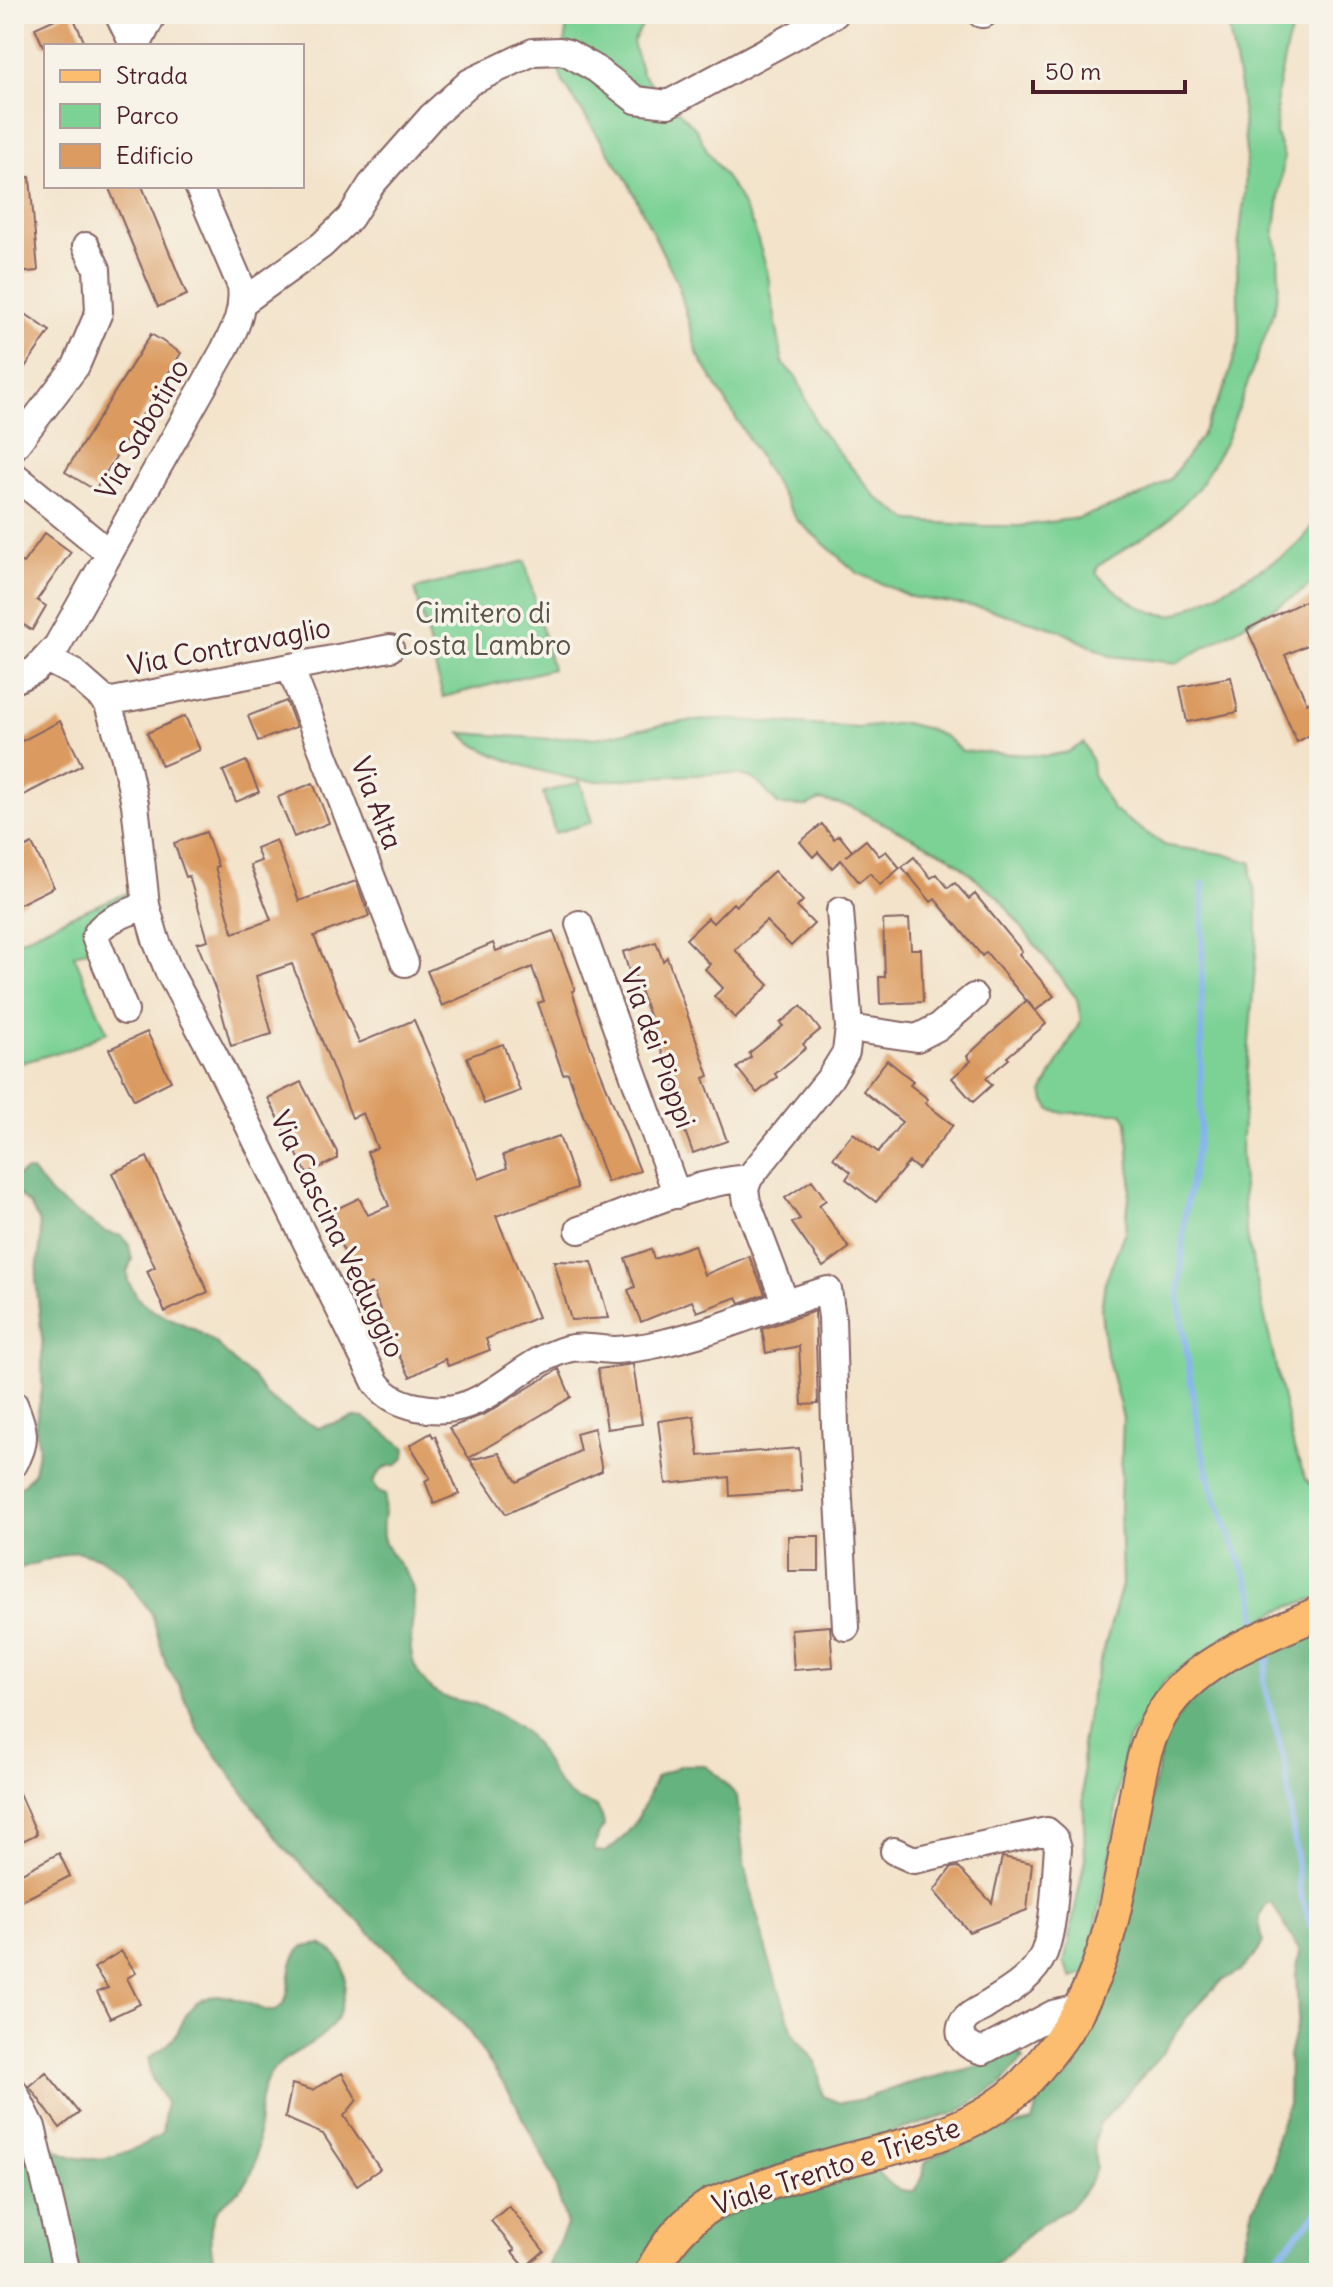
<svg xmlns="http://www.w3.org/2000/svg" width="1333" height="2287" font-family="Delius,sans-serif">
<rect width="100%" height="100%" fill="#f7f3e8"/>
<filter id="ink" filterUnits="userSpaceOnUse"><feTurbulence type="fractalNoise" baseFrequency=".0125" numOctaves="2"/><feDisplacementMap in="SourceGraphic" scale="16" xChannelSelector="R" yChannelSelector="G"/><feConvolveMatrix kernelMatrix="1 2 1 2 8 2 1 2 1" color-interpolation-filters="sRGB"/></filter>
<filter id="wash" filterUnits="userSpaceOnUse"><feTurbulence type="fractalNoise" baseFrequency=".006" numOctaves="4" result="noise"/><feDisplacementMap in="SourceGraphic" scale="32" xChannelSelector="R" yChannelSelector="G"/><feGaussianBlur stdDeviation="1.8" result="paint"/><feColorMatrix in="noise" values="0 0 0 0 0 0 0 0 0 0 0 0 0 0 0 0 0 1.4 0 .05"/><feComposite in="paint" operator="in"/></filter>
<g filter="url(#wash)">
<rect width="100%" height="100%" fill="#f3e3ca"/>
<path fill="#7cd195" stroke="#637860" stroke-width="2" d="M562,14H649L633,42L642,74L696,129L708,152L737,194L754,228L767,270L783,364L797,378L817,426L876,497L911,521L983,526H1020L1079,518L1143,495L1170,479L1200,438L1225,387L1239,342L1237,255L1245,194L1246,153L1240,87L1226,14H1297L1287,45L1277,92L1276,134L1284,157L1274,237L1278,249L1279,284L1274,312L1226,441L1199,487L1164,524L1098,566L1096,573C1115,592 1143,615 1171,615C1184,615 1270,563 1288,553L1303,539L1319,516V576L1300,593L1177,663L1110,656L1059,630L984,608L911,597L857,573L797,520L698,355L678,284L628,182L563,82L556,62C566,46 570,33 562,14Z
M525,561L552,669L443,697L415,589Z
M718,719L858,728L904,723L929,729L946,737L962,751L1047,756L1068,752L1084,743L1092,762L1093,774L1113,810L1166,846L1224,854L1252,863L1251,875L1257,901V940L1241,1148L1245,1227L1294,1449L1306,1479L1319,1491V1597L1280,1610L1221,1640L1164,1681L1127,1743L1118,1791L1111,1852L1086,1974L1072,1978L1064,1963L1085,1859L1082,1744L1091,1694L1122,1585L1120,1503L1123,1418L1105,1348L1101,1310L1105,1282L1125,1231L1131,1181L1127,1121L1122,1113H1064L1051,1110L1045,1101L1043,1091L1081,1020L1077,999L998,897L948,855L849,806L820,800L807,806L779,805C769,797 764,785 753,779C733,770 712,774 692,775C661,775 630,780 599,781C567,782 482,757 461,733L551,739L576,736L596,738L671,723Z
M580,782L592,822L555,833L543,793Z
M132,891V901L89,949L74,955L107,1032L73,1048L14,1065V943L68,917Z"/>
<path fill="#65b37e" stroke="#586954" stroke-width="2" d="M25,1171H32L52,1196L63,1204L105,1232L121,1236L129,1245L132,1259L127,1272L128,1281L138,1298L152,1310L194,1329L216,1343L238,1366L253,1377L265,1395L298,1418L318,1428L355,1417L365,1418L406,1448L405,1457L397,1465C386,1465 378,1472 373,1482L377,1491L385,1495C386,1510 379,1529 385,1543C393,1559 410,1573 413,1591C418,1623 399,1647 423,1680C437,1699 450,1698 471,1703C485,1707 508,1719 520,1728C542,1745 547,1775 567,1793C583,1808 600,1796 604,1826L598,1835L594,1851L606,1852L625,1836L637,1820L656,1777L681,1765H704L717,1775L737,1796L744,1864L767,1953L794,2035L816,2062L823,2096L840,2103L863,2099L906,2084L983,2065L1013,2052L1019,2053L1023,2059L1000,2085L958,2112L794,2163L639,2273H544L567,2225L552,2175L513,2098L465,2026L283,1847L198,1730L180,1687L166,1665L152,1614L122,1573L100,1558L76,1551L14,1570V1490L24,1484L34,1472L39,1446L35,1426L42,1390V1339L36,1280L41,1238L39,1222L30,1205L14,1191V1179Z
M1319,1627V2273H1229L1242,2255L1253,2208L1273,2169L1277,2136L1288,2103L1289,2056L1298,2019L1296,1974L1300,1952L1272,1903L1267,1904C1257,1915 1258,1929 1263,1942L1258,1952L1241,1970L1220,1982L1189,2014L1162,2054L1099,2125L1094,2143L1096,2167L1089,2185L1070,2208L1040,2225L984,2273H668C674,2263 679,2249 687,2241C724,2206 826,2177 877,2170C889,2184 895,2192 914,2191L923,2176L925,2163L936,2155L993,2131L1032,2122L1040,2094L1066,2079L1076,2067L1080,2038L1113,1981L1164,1737L1188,1703L1230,1669Z
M320,1944C337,1952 345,1962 345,1981C344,2053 283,2041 266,2082C255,2108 261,2140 254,2167C249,2184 235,2193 223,2204C204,2220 211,2252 216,2273H14V2144L19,2138H42C79,2175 123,2157 162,2134L166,2103L150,2075L149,2058C157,2052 168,2046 173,2039C184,2025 184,2008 202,2000C234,1985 264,2018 277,2010C296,1998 283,1962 302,1948C306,1946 316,1945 320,1944Z"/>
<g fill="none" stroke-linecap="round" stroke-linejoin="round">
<path stroke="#82b2ed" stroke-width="6" d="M1203,884L1200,1129L1184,1220L1179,1299L1199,1438L1212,1489L1254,1596L1257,1626
M1270,1653L1263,1681L1285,1763L1300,1891L1310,1924L1319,1940
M1258,2273L1275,2259L1319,2211"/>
</g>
<g id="blocks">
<path fill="#db9b61" d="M66,14H72L86,46H43L35,28Z
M30,177L38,271L14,273V178Z
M108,186H142L187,295L158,307Z
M14,306L50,331L14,383Z
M151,334L181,353L95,490L65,472Z
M45,533L71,552L37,600L46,606L32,630L14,619V558L23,563Z
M1319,594V640L1285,655L1307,703L1319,697V730L1297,742L1247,629Z
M1231,677L1238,712L1187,722L1180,687Z
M286,701L296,727L258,741L248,716Z
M185,716L200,750L162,766L147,733Z
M60,721L82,765L14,800V745Z
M246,761L259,792L236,802L223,771Z
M313,783L329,823L294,837L278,797Z
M822,824L834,839L839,835L852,851L846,856L866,840L879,856L886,851L900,868L880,885L870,873L859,882L841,860L832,868L818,852L813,857L800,842Z
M206,832L218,866L215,867L233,933L271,920L250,865L261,861L256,848L276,840L299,901L356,881L369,916L314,936L359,1043L414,1020L458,1123L479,1179L507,1168L503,1155L559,1136L577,1188L496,1216L538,1317L486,1339L490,1350L448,1366L445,1359L410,1377L390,1338L371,1284L362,1289L326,1214L359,1198L368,1215L389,1206L367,1152L377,1148L363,1113L352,1118L292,964L256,976L272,1034L231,1046L216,991L197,943L208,940L189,876L186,877L174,843Z
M32,844L54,887L14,907V853Z
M914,857L931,878L937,874L948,888L955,883L969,899L975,894L1022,951L1019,954L1054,996L1035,1011L986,952L982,956L935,899L931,902L902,867Z
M774,871L803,901L797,907L814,924L791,946L766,921L735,950L769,985L735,1018L714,996L723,988L705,969L710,964L686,939L708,918L713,923L733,903L736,906Z
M909,919L911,949H921L923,1002L880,1004L879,977H885L883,920Z
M553,931L575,990L572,991L591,1048L640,1171L607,1182L568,1073L563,1074L538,1003L544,1001L532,967L442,1006L427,971L493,943L496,951Z
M656,942L663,961L667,957L709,1076L704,1078L727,1141L693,1153L670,1090L675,1089L635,976L631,977L623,952Z
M1027,1000L1046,1024L1007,1057L1009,1059L986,1078L992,1085L973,1102L952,1078L971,1061L967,1056Z
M801,1006L820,1030L803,1044L806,1048L775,1074L777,1077L757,1093L737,1068L751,1057L749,1053L783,1026L780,1023Z
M147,1032L171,1081L134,1100L109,1049Z
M503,1044L520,1091L484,1104L467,1057Z
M887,1060L913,1081L910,1085L928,1099L925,1103L953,1125L918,1169L909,1162L876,1202L846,1179L851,1172L833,1158L853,1133L878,1152L902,1122L863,1091Z
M301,1082L337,1152V1159L307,1174L268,1098Z
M147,1157L208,1292L165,1312L147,1271L155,1267L112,1173Z
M812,1180L826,1200L819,1205L849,1248L823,1267L792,1223L800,1219L785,1198Z
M694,1245L704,1275L749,1256L765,1294L740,1303L737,1297L697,1312L692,1301L641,1322L628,1290L635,1287L625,1258L651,1249L654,1259Z
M554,1261L592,1262L609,1318L571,1320Z
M815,1311L818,1404L802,1405L799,1346L766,1353L762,1329Z
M633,1364L642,1424L607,1429L598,1369Z
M559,1369L571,1397L469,1458L449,1428L487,1413Z
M694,1416L699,1456L799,1448L802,1491L730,1496L729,1477L666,1484L658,1421Z
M594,1428L602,1471L506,1514L470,1460L499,1453L517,1482L580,1451L576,1433Z
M431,1433L433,1437L435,1436L459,1494L434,1504L425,1481L430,1478L410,1445Z
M788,1536H819V1571H788Z
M830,1626L833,1667L794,1670L791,1629Z
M14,1782L37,1834L14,1845Z
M59,1853L70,1876L14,1905V1877Z
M1002,1857L1032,1863L1027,1910L969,1932L934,1891L951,1868L958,1867L992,1903Z
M121,1951L136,1973L127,1978L140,2004L110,2018L97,1992L108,1988L94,1968Z
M46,2072L79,2113L60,2128L29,2086Z
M342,2073L357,2100L344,2116L380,2169L357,2185L323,2134L285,2118L292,2084L312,2090Z
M509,2206L544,2251L525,2267L512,2252L515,2250L491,2221Z"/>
</g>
</g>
<g filter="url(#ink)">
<use href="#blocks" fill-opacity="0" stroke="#856463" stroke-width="2"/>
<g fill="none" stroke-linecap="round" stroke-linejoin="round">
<g stroke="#856463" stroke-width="30">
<path id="minor" d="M118,14L134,46
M981,14H984
M137,46L153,14
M243,302L322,245L350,218L371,185L431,117L470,82L533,52L560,51L568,53L596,69L636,100L668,104L835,14
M14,447L76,366L99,312L97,269L86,246
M14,475L108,552
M46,659L74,673L107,702L390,648
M290,667L405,963
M14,680L35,670L57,646L224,350C235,329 244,311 241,286L198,186
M107,702L124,754L135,804L146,905L156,940L169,972L215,1057L376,1383C387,1397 399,1403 417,1407C483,1422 511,1365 567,1349C582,1345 600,1350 616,1350C630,1349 645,1347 658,1344C717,1332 771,1306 828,1290L832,1317L835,1426L846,1627
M579,924L677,1195
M125,1011L95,937C101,919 130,913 146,905
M849,1028L917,1038L940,1026L974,997
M749,1178L745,1189L747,1202L785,1302
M579,1230C633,1211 691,1182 749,1178L830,1078L846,1052L849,1028L840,911
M14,1404C24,1428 28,1441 14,1464
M894,1851L914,1860L1047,1831L1055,1838L1058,1848C1055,1880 1055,1924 1044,1953C1033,1979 1006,1993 984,2007C978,2010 968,2015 964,2021C953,2037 969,2048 983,2051L1053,2014L1082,2007
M14,2091L32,2127L67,2273"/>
</g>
<g stroke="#856463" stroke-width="36">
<path id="major" d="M651,2273C665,2244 685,2221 712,2204C752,2189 792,2175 833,2164C895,2146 954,2139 1008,2098C1022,2087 1034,2073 1045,2059C1106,1986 1116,1907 1132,1817C1139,1777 1144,1736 1169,1703C1204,1657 1268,1635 1319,1613"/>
</g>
<use href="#minor" stroke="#fff" stroke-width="26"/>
<use href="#major" stroke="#fcbd6f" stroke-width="32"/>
</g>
</g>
<g text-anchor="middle" stroke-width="7" stroke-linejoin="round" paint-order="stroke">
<g font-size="28" fill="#4a1f2b" stroke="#f7f3e8">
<text transform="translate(142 429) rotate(-60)" y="10">Via Sabotino</text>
<text transform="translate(229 646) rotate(-11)" y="10">Via Contravaglio</text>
<text transform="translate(377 803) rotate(69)" y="10">Via Alta</text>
<text transform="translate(658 1048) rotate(70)" y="10">Via dei Pioppi</text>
<text transform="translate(338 1234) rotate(64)" y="10">Via Cascina Veduggio</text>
<text transform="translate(836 2166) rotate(-18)" y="10">Viale Trento e Trieste</text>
</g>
<g font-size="28" fill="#59544b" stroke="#f7f3e8">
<text x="483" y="623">Cimitero di<tspan x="483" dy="32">Costa Lambro</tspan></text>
</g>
</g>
<rect width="1333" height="2287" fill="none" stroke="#f7f3e8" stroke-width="48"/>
<rect x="44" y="44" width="260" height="144" fill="#f7f3e8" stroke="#b29e9c" stroke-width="2"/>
<rect x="60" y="70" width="40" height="12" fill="#fcbd6f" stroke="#b29e9c" stroke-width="2"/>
<text x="116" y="84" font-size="24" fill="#4a1f2b">Strada</text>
<rect x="60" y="104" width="40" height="24" fill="#7cd195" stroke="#b29e9c" stroke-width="2"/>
<text x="116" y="124" font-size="24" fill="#4a1f2b">Parco</text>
<rect x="60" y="144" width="40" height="24" fill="#db9b61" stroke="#b29e9c" stroke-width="2"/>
<text x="116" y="164" font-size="24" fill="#4a1f2b">Edificio</text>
<path d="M1033 80v12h152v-12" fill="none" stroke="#4a1f2b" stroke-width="4"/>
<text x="1045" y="80" font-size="24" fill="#4a1f2b" stroke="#f7f3e8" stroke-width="6" paint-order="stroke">50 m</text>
</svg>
